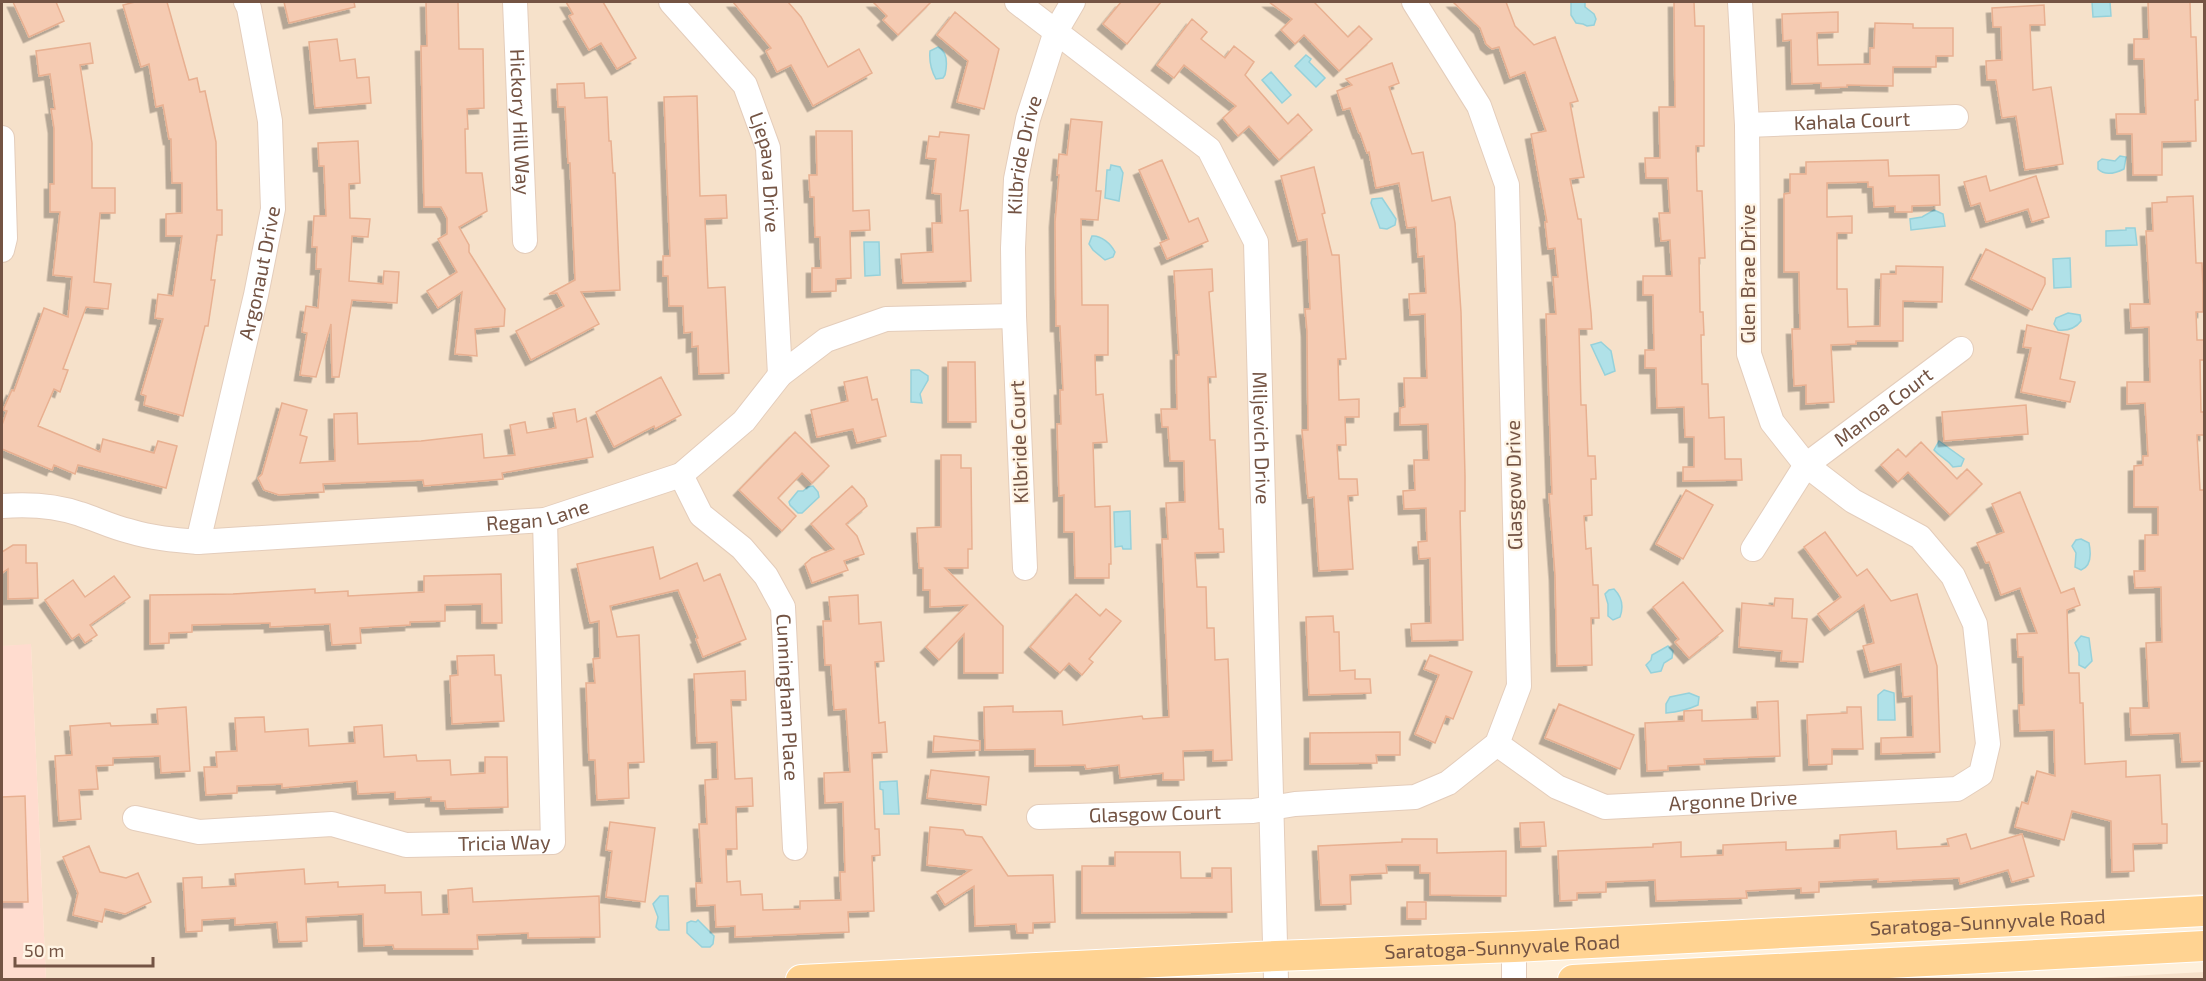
<svg xmlns="http://www.w3.org/2000/svg" width="2206" height="981" font-family="'Exo 2',sans-serif">
<defs>
<filter id="shadow"><feDropShadow dx="-5.5" dy="5.5" stdDeviation="0" flood-color="#0004"/></filter>
</defs>
<rect width="100%" height="100%" fill="#fef0dc"/>
<path fill="#f6e1ca" d="M2,2H2204V894L818,979H46L31,645L2,646Z
M2204,972V979H2075Z"/>
<path fill="#ffdccf" d="M31,644L46,979L2,980V646Z"/>
<path fill="#b0e1e8" stroke="#96d1da" stroke-width="1.5" d="M1571,2H1585V7L1594,14L1596,19L1594,25L1587,26L1583,24L1576,23L1571,15Z
M2092,2H2110L2111,16L2093,17Z
M938,47C948,52 947,66 945,75L943,78L936,79C931,70 929,61 930,51Z
M1306,55L1311,59L1309,62L1325,78L1316,87L1295,66Z
M1271,72L1291,95L1282,103L1262,80Z
M2120,156L2126,157L2124,169C2116,173 2105,176 2098,169V162L2102,159L2115,161Z
M1111,165L1120,167L1123,173L1119,201L1105,198L1107,170H1110Z
M1382,198L1396,219L1395,225L1387,229L1380,228L1371,203L1372,199Z
M1934,210L1943,214L1945,226L1911,230L1910,219L1922,217Z
M2126,228H2135L2137,245L2106,246V231L2126,230Z
M1092,236C1101,235 1111,244 1115,252L1113,257L1105,260L1093,250L1089,244Z
M864,242H879L880,275L865,276Z
M2070,258L2071,287L2054,288L2053,259Z
M2068,313L2080,315L2081,321C2075,329 2068,331 2058,330L2054,324L2056,318Z
M1601,342L1611,351L1615,371L1605,375L1591,345Z
M911,370H919L928,376V380L920,394L922,403L911,402Z
M1939,441L1964,459L1961,466L1953,467C1946,458 1940,457 1934,450Z
M813,486L818,492L819,497L802,513H798L790,505L789,502L798,491H803L808,487Z
M1130,511L1131,549H1123L1122,546L1115,547L1114,512Z
M2081,539L2089,543C2091,553 2092,566 2081,570L2075,567L2076,553L2072,546L2076,540Z
M1614,589C1622,597 1624,606 1620,617L1613,620L1608,616V604L1605,594L1609,590Z
M2081,636L2089,638L2092,661L2085,668L2079,665V653L2075,643Z
M1668,646L1673,651L1672,658L1664,663L1661,671L1651,673L1646,665L1651,660L1652,655Z
M1884,690L1894,693L1895,720H1878V695Z
M1689,693L1699,697L1698,705C1687,710 1678,712 1666,713V704L1670,697Z
M897,781L899,814H884L883,790L880,789V782Z
M660,896H668L669,930H659L656,927L658,917L653,904Z
M698,920L714,936L713,944L710,947H702L687,933V923L691,921L696,922Z"/>
<path fill="#f5cbb2" stroke="#e8b091" stroke-width="1.5" filter="url(#shadow)" d="M13,2H56L64,21L29,37Z
M135,2H167L189,80L197,78L200,92L205,91L216,142L217,210H222V235H217L211,280H215L208,326H205L183,416L144,405L146,396L141,394L163,319L155,318L158,294L173,296L182,236H166V214L182,213V183H172L171,139H169L163,105L156,107L149,64L141,67L123,5Z
M284,2H354L355,7L289,23Z
M426,2H458L459,49H483L484,108L467,109L468,129H465L466,173H482L487,211L459,227L469,245V252L505,309L504,326L475,329L477,356L455,354L462,292L438,308L427,291L457,272L438,239L447,234V218L441,207H424L421,46H427Z
M566,2H603L636,58L617,69L601,43L589,50L569,16L573,14Z
M733,2H788L801,17L828,67L859,49L872,73L813,106L791,65L777,72L766,51L771,48Z
M873,2H931L898,35L883,20L887,16Z
M1121,2H1161L1127,44L1103,24Z
M1269,2H1314L1348,37L1359,26L1372,39L1339,71L1304,35L1295,44L1281,30L1292,19Z
M1453,2H1506L1515,26L1534,45L1555,37L1578,101L1570,103L1584,177L1570,179L1578,219H1581L1591,313L1592,329H1579L1581,405H1586L1588,456H1595L1596,479H1591L1592,515L1584,516L1586,549L1591,548L1593,585H1598L1599,618H1591L1592,665L1557,666L1555,575L1549,494H1552L1546,314H1556L1553,277H1558L1555,248L1548,249L1545,222H1547L1531,134L1546,131L1525,72L1510,78L1499,47L1492,49L1486,44L1480,28Z
M1674,2H1694L1695,26H1704V146H1696L1697,191H1702L1705,258H1699L1700,312H1703L1704,335H1701L1702,384H1708L1709,418L1724,417L1725,459H1741L1742,480L1683,481V467H1694V437H1685L1684,407L1657,408L1656,368H1645V350H1654L1653,295H1643V276H1672L1670,240L1661,241L1659,213H1670L1668,178H1646L1645,158H1660L1659,107H1675Z
M2148,2H2190L2191,37H2196L2198,100H2195L2196,141L2162,142V175H2133L2132,134H2117L2116,114H2146L2144,59H2134V39H2149Z
M2044,5L2045,25H2030L2033,90L2051,87L2063,164L2025,170L2016,116L2002,118L1996,80H1987L1986,61L2002,60L2001,27H1993L1992,8Z
M955,12L999,49L984,109L957,102L968,61L937,35Z
M1838,12V32L1817,33L1818,65L1870,64V48H1874L1875,23L1913,24V28H1953V56H1936V67H1893V86L1847,85V87L1821,88V83L1792,84L1791,40L1783,41L1782,14Z
M1192,19L1207,32L1201,39L1225,58L1234,46L1254,62L1245,75L1288,124L1298,114L1312,130L1279,160L1249,126L1238,136L1223,118L1236,106L1184,65L1174,78L1157,65Z
M337,39L340,61L355,59L357,78L369,77L371,103L315,108L309,42Z
M90,43L93,63L80,65L92,143V188H115V213H100L94,282L111,284L108,309L86,307L63,369L68,370L60,392L54,389L38,426L100,452L103,439L154,453L158,441L177,446L166,488L78,465L75,474L54,465L52,470L2,449V425L7,411L3,410L12,390L14,391L44,308L68,317L72,277L53,275L60,212H50V184H54V128L51,109H55L50,74L39,76L36,51Z
M1392,63L1399,83L1389,87L1412,154L1423,152L1432,201L1450,197L1455,223L1461,312L1465,476V511H1460L1463,640L1412,641L1411,624L1431,623L1430,558L1419,559L1418,542L1427,541L1426,508L1404,509L1403,491L1415,490L1414,460H1429L1428,424L1400,425V408L1405,407L1404,378H1427L1425,314L1410,315L1409,294L1426,293L1424,256L1418,257L1416,227L1407,228L1399,183L1376,188L1369,152L1367,153L1360,133H1359L1350,108L1343,110L1337,91L1352,85L1346,79Z
M584,83L585,98L607,97L609,141H611L613,173H615L620,290L581,292L599,324L531,360L516,331L564,306L557,293L549,294L575,280L570,163H568L565,107H558L557,84Z
M697,96L700,196L726,195L727,218L705,219L708,288L725,287L729,373L699,374L698,346L692,347V332L684,333L683,306H669L668,276H663V256H670L664,97Z
M1071,119L1102,122L1096,191H1101L1098,220L1081,219L1082,305H1108V355H1095L1096,395L1103,394L1107,442L1093,443L1095,507L1110,506L1111,564H1109V578H1075L1074,532H1064V495L1059,496L1057,424H1061L1060,390H1063L1060,326H1056L1055,222L1059,175H1057L1059,154L1067,155Z
M816,131H852L853,211L869,210L870,230L850,231L851,278L836,279V291L812,292V268H821L820,237H815L814,197H810L809,175H817Z
M940,132L969,135L960,211L968,210L971,281L903,283L901,254L933,252L932,223H942L941,194L932,193L936,159L926,158L929,136L939,137Z
M358,141L360,183L349,184L350,218L370,219L368,237L352,236L349,281L383,284L384,271L399,272L397,303L352,300L339,377H332L331,324L316,377L300,375L307,333L302,332L306,306L318,308L321,269H316L317,247H312L314,216H326L324,166H319L318,143Z
M1162,160L1189,222L1198,218L1208,241L1167,259L1160,243L1169,239L1139,170Z
M1888,160L1889,176L1939,175L1940,205L1912,206V212H1895V206L1874,207L1873,187H1868V182L1827,183V217L1852,216V233H1837V289H1847L1848,327L1880,326L1881,274H1896V266L1943,267L1942,302L1903,301V341H1856V344L1831,345L1834,402L1806,404V385L1794,386L1792,329H1800L1799,272H1784V194L1790,193V174H1806V162Z
M1314,167L1325,213L1322,214L1332,255H1339L1346,359H1338L1339,400L1359,399V417H1345L1346,445H1337L1339,479H1357L1358,495L1348,496L1353,569L1319,571L1314,497L1308,498L1302,430H1308L1307,331L1305,309H1310L1307,239L1298,241L1281,176Z
M1986,176L1990,191L2036,176L2049,217L2032,222L2028,209L1986,222L1980,203L1971,206L1964,182Z
M2193,196L2196,263H2202L2203,286V312H2196L2197,340H2204L2205,360H2200L2201,412H2205V435H2197L2200,490H2205V761L2182,762L2180,733L2131,735L2130,708H2149L2146,643L2162,642L2161,587L2135,588L2134,571H2145V535H2158V507H2134V466L2143,465V456H2148L2145,403L2127,404V382H2150L2149,327L2131,328L2130,304H2150L2146,231H2153L2152,203L2167,202V197Z
M1986,249L2045,278V284L2032,310L1971,279Z
M1212,269L1213,291L1209,292L1216,377H1208L1210,440H1215L1219,529H1223L1224,552L1195,553L1197,587H1206L1207,628H1214L1215,660L1228,659L1232,760L1213,761V750L1183,751L1184,780H1163V773L1120,778L1119,765L1086,769L1085,765L1035,766V749L985,750L984,707L1013,706V712L1062,711L1063,725L1142,716L1143,719L1169,717L1162,539H1168L1166,503L1185,502L1184,461H1170L1168,427H1162L1161,409H1177L1176,355H1179L1174,271Z
M2027,325L2069,335L2060,379L2075,382L2070,402L2021,392L2031,348L2023,347Z
M948,362H975L976,422H948Z
M661,377L681,415L655,429L654,426L614,447L596,412Z
M867,377L872,400L877,399L886,436L857,443L853,429L817,437L811,410L848,401L844,382Z
M282,403L307,410L300,435L307,437L300,463L335,461L334,414L357,413L358,444L421,441L482,434L484,458L515,455L510,425L525,422L527,433L556,428L553,413L575,409L577,422L586,418L593,457L502,473L503,479L424,486L423,480L323,484L324,492L279,495L264,490L258,478L262,474Z
M2026,405L2028,434L1944,441L1942,412Z
M795,432L829,466L812,483L802,473L778,498L796,516L782,531L739,490Z
M1921,442L1957,479L1967,469L1982,484L1950,515L1908,472L1898,482L1881,465L1898,449L1906,457Z
M941,455H961V468H971L972,549H968V568H945L1003,626V673H964V634L939,660L926,647L967,605L930,607V590H923V568H919L917,528L941,527Z
M852,486L864,499L867,506L846,524L857,536L864,554L844,561L848,570L812,583L805,564L812,558L834,549L811,524Z
M1686,490L1713,505L1683,559L1656,544Z
M2020,492L2061,593L2074,588L2080,605L2067,610L2069,673H2079L2080,703H2083L2085,764L2126,761V777L2160,775L2162,824H2167V843L2133,844L2134,871L2112,872L2111,821L2072,811L2064,840L2015,827L2022,802L2028,804L2037,771L2055,776L2054,730L2020,731L2019,705H2024L2023,657H2018L2017,634L2037,633L2020,588L2001,595L1989,562L1986,563L1977,543L2004,532L1992,504Z
M1825,532L1857,576L1867,569L1891,601L1917,594L1937,666L1940,752L1881,754V738L1913,737L1912,696L1903,697L1901,664L1870,672L1863,646L1874,643L1864,605L1830,630L1818,614L1841,597L1804,547Z
M13,545H26V563H37L38,598L8,599V569L2,573V552Z
M653,547L660,579L697,563L704,581L720,574L746,639L703,657L696,639L698,638L678,590L610,606L617,637L639,635L644,762L628,763L629,798L597,800L595,760H589L586,683H595L593,659L600,658L599,621L590,623L577,564Z
M501,574L502,623H482V604L445,605V621L410,622V625L360,628L361,643L332,645L330,624L270,627V623L192,625V632L169,633V643L150,644V595L233,594L315,589V593L348,591V596L424,592V576Z
M114,576L130,597L90,625L97,635L85,643L79,634L72,639L45,600L73,580L85,597Z
M1683,582L1723,631L1689,658L1675,642L1679,639L1653,607Z
M1076,594L1100,616L1106,609L1121,621L1089,659L1093,662L1082,675L1069,663L1060,673L1030,647Z
M858,595L859,624L881,622L884,661L875,662L879,723L885,722L887,752L872,753L875,829H879L880,855L872,856L874,911L848,912L849,932L735,937V926L716,927L715,905L697,906L696,883H702L699,824H707L705,780L718,779L717,742L697,743L694,674L745,671L746,700H731L735,779L752,778L753,806L736,807L737,849H726L727,882L740,881L741,895L762,894L763,910L800,909V901L841,900L840,872H845L843,802L825,803L824,773L850,772L846,709L834,710L831,665H825L823,621H831L829,597Z
M1775,598L1793,599L1792,618L1807,619L1803,662L1781,661L1782,651L1739,647L1742,603L1774,606Z
M1333,616L1334,632H1339L1340,671L1355,670V679H1370L1371,693L1309,695L1306,617Z
M494,655L495,675H501L504,721L452,724L450,676L458,675L457,656Z
M1430,655L1472,672L1453,719L1446,716L1435,743L1415,734L1439,675L1424,669Z
M1778,701L1780,756L1704,759L1705,764L1668,766V770L1647,771L1645,723L1684,721V711L1702,710V721L1758,719L1757,702Z
M1559,704L1634,735L1620,769L1545,738Z
M186,707L190,771L161,773L160,756L113,758V765L96,766L98,789L79,790L81,819L59,821L55,756L72,755L70,726L110,723L111,726L158,724L157,709Z
M1847,707H1861L1863,749H1832V764L1809,765L1807,715L1847,713Z
M264,717L265,732L308,729L309,746L355,743L354,727L382,725L384,757L416,755L417,761L450,760L451,775L485,773V757H507L508,807L446,809L445,801H431V797L395,799V792L358,794L357,781L282,788V784L237,786V793L206,795L204,767H217L216,752L237,751L235,718Z
M1400,732V755H1376L1377,763L1310,764V733Z
M934,736L980,741V750L933,752Z
M931,770L989,777L986,805L927,798Z
M25,796L28,902H2V797Z
M610,822L655,828L645,902L606,897L612,851L606,850Z
M1544,822L1546,846L1521,847L1520,823Z
M930,827L963,830L966,835L982,837L1008,876L1053,875L1055,922L1033,923V933H1017L1016,924L975,926L974,886L945,905L937,892L971,870L927,865Z
M1896,831L1897,849L1949,846L1947,839L1966,834L1971,849L2022,834L2034,876L2012,882L2008,870L1960,884L1959,878L1878,882V879L1819,882V892L1801,893V888L1746,891L1747,898L1656,901L1655,880L1606,882V892L1577,893V900L1560,901L1558,851L1653,847V844L1681,842V857L1723,855V845L1786,842V850L1840,848V835Z
M1402,839H1437V853L1506,851V896L1430,895V873H1420V865H1386L1387,873L1350,875L1351,904L1321,905L1318,846L1402,842Z
M89,846L100,872L126,878L138,873L151,902L125,914L105,909L102,922L73,915L78,893L63,857Z
M1115,852H1180L1181,878H1212V868H1231L1232,912L1082,913V866H1115Z
M304,869L305,884L338,882V887L385,885V893L421,892L422,915L449,914L448,890L472,888L473,902L599,896L600,937L528,938V933L477,935L478,949H394L393,945L364,946L363,914L306,917L307,941L279,942L277,922L235,925V918L202,920V931L186,932L183,878L202,877V888L236,886L235,874Z
M1407,902H1426V919H1407Z"/>
<g fill="none" stroke-linecap="round" stroke-linejoin="round">
<g stroke="#e4cdbb" stroke-width="26">
<g id="minor">
<path id="s1" d="M515,2L525,241"/>
<path id="s2" d="M671,2L745,85L768,148L780,375"/>
<path id="s3" d="M1017,2L1209,149L1256,242L1276,980"/>
<path id="s4" d="M1747,125L1956,117"/>
<path d="M2,138L5,238L2,250"/>
<path id="s5" d="M681,475L701,515L742,548L766,576L783,607L795,848"/>
<path id="s6" d="M2,506C28,504 54,505 80,514C96,519 112,527 129,531C152,538 174,540 198,542L545,520L681,475L744,421L780,375L826,340L886,319L1014,316"/>
<path id="s7" d="M198,542L256,295L273,209L270,121L249,8L246,2"/>
<path id="s8" d="M1753,549L1806,465L1961,349"/>
<path id="s9" d="M1025,568L1014,316L1013,248L1016,179L1028,119L1056,31L1073,2"/>
<path id="s10" d="M1497,744L1557,787L1605,807L1957,789L1981,774L1988,744L1975,624L1953,576L1920,537L1853,501L1806,465L1772,422L1749,354L1747,125L1740,2"/>
<path id="s11" d="M1039,817L1253,811L1295,804L1415,797L1448,783L1497,744L1519,686L1507,185L1479,106L1414,2"/>
<path id="s12" d="M135,818L199,832L332,824L406,845L553,842L545,520"/>
<path d="M1514,947V980"/>
</g>
</g>
<g stroke="#fff" stroke-width="32">
<g id="major">
<path id="s13" d="M801,980L1276,956L1514,947L2204,911"/>
<path d="M1573,980L2204,946"/>
</g>
</g>
<use href="#minor" stroke="#fff" stroke-width="24"/>
<use href="#major" stroke="#ffd392" stroke-width="30"/>
</g>
<g text-anchor="middle" stroke-width="4.5" stroke-linejoin="round" paint-order="stroke">
<g font-size="20" fill="#745444" stroke="#fff4e4">
<text dy="7" stroke="none"><textPath href="#s1" startOffset="120">Hickory Hill Way</textPath></text>
<text dy="7" stroke="none"><textPath href="#s4" startOffset="105">Kahala Court</textPath></text>
<text dy="7" stroke="none"><textPath href="#s9" startOffset="414">Kilbride Drive</textPath></text>
<text dy="7" stroke="none"><textPath href="#s2" startOffset="202">Ljepava Drive</textPath></text>
<text dy="7" stroke="none"><textPath href="#s7" startOffset="276">Argonaut Drive</textPath></text>
<text transform="translate(1748 274) rotate(-90)" y="7">Glen Brae Drive</text>
<text dy="7" stroke="none"><textPath href="#s8" startOffset="196">Manoa Court</textPath></text>
<text dy="7" stroke="none"><textPath href="#s3" startOffset="542">Miljevich Drive</textPath></text>
<text transform="translate(1019 442) rotate(-92)" y="7">Kilbride Court</text>
<text transform="translate(1514 485) rotate(-91)" y="7">Glasgow Drive</text>
<text dy="7" stroke="none"><textPath href="#s6" startOffset="542">Regan Lane</textPath></text>
<text dy="7" stroke="none"><textPath href="#s5" startOffset="260">Cunningham Place</textPath></text>
<text dy="7" stroke="none"><textPath href="#s10" startOffset="254">Argonne Drive</textPath></text>
<text dy="7" stroke="none"><textPath href="#s11" startOffset="116">Glasgow Court</textPath></text>
<text dy="7" stroke="none"><textPath href="#s12" startOffset="374">Tricia Way</textPath></text>
<text dy="7" stroke="none"><textPath href="#s13" startOffset="1188">Saratoga-Sunnyvale Road</textPath></text>
<text dy="7" stroke="none"><textPath href="#s13" startOffset="702">Saratoga-Sunnyvale Road</textPath></text>
</g>
</g>
<rect width="2206" height="981" fill="none" stroke="#745444" stroke-width="6"/>
<path d="M15 957v9h138v-9" fill="none" stroke="#745444" stroke-width="3"/>
<text x="24" y="957" font-size="18" fill="#745444" stroke="#fff4e4" stroke-width="4.5" paint-order="stroke">50 m</text>
</svg>
